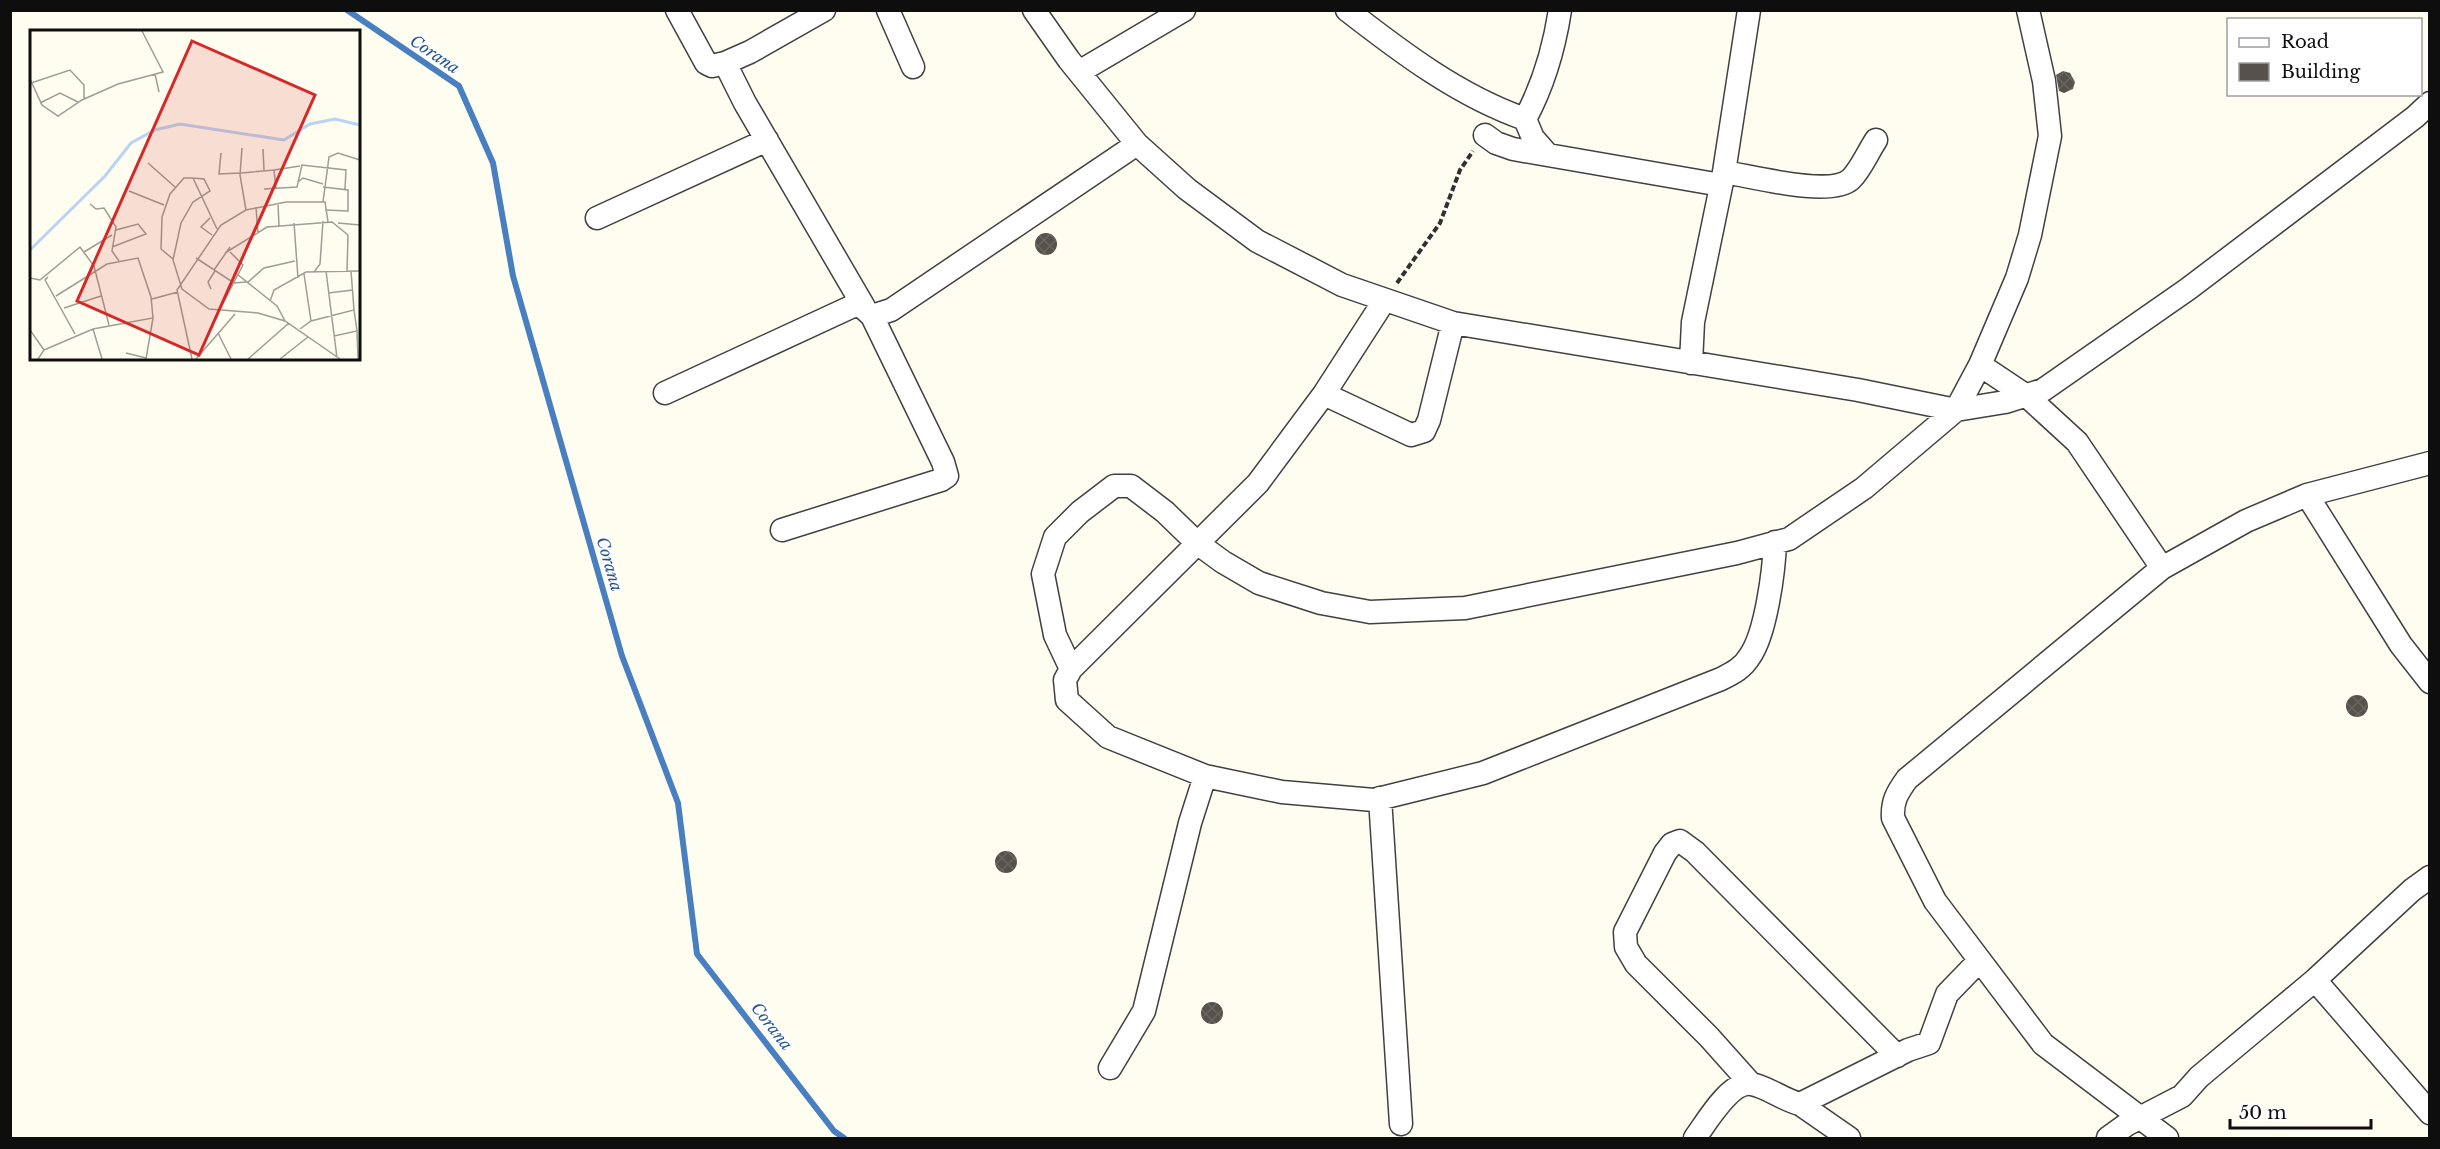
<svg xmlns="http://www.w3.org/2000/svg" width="2440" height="1149" font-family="'Libre Baskerville',serif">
<defs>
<pattern id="building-cross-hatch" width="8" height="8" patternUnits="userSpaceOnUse" patternTransform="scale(1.5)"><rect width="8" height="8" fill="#56514b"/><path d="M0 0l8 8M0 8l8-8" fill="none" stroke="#696561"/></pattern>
</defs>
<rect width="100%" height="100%" fill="#fefdf0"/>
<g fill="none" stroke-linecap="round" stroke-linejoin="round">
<path stroke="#477fc1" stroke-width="6" d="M347,10L459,86L493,163L513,276L622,656L678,803L697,954L834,1131L844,1138"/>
</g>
<path fill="url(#building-cross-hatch)" d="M2063,71L2070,73L2075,82L2073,89L2064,93L2059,91L2056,75Z
M1035 244a11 11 0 1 1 22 0a11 11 0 1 1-22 0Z
M2346 706a11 11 0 1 1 22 0a11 11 0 1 1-22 0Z
M995 862a11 11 0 1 1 22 0a11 11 0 1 1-22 0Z
M1201 1013a11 11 0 1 1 22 0a11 11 0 1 1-22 0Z"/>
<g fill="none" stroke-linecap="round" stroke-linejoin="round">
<g stroke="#414141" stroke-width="25">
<path id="minor" d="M677,10L706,63L712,66L725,63
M824,10L750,52L725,63L745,103L864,307
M888,10L913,67
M1034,10L1069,60L1137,144L1187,189L1257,241L1342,285L1453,323L1858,390L1956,410L2005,402L2043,390L2188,289L2415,117L2430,103
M1347,10C1401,52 1459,96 1525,119L1533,138L1547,154
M1079,72L1184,10
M1525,119C1544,84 1554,49 1560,10
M1485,135L1496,143L1513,149L1721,185
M1724,172C1751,176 1831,198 1851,179C1861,169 1868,152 1876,140
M597,218L767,140
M1384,301L1324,394L1258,483L1071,669L1065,680L1067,700L1108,737L1205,776L1282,792L1374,800L1483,773L1721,679C1733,673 1743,668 1750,656C1766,633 1774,571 1775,542
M1691,363L1693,322L1724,172L1749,10
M1980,365L2028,397L2077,442L2162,568
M665,393L851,307L860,305L872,316L891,310L1137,144
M1324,394L1411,435L1424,431L1429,420L1453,323
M2307,495L2430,463
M782,530L941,480L947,476L943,462L872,316
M1071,669L1055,635L1043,574L1055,537L1080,512L1114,486H1131L1165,512L1197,543L1223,562L1259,583L1321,603L1370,612L1465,608L1737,553L1789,539L1864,488L1956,410L1980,365L2017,278L2030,235L2050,136L2044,81L2028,10
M1380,798L1401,1124
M2315,980L2430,1113
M1110,1068L1144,1011L1190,823L1205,776
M1751,1084L1709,1037L1636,964L1626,947L1625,932L1665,853L1672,844L1680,841L1695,852L1897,1056
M1800,1104L1849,1138
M1695,1138C1706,1123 1730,1081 1751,1084C1768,1087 1783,1100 1800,1104L1908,1050L1929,1043L1947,994L1979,961
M2108,1138L2126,1125L2182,1096L2199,1077L2315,980L2412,890L2430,877
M2167,1138L2043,1044L1935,901L1893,818C1892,801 1897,793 1907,779L2162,568L2246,521L2307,495L2401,645L2430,682"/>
</g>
<path stroke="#303030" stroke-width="4" stroke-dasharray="6 3" stroke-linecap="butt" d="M1397,283L1440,223L1460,170L1473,151"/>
<use href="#minor" stroke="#fff" stroke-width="22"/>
</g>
<g text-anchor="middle" stroke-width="6" stroke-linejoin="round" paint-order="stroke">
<g font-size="16" font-style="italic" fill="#225395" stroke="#fff">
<text transform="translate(435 54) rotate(34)" y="6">Corana</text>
<text transform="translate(610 564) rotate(74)" y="6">Corana</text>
<text transform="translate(772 1026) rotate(52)" y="6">Corana</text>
</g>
</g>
<g transform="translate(30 30)">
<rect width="330" height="330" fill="#fefdf0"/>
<path fill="none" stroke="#b9d4f1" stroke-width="3" d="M0,220L75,146L101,113L125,100L150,94L254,110L280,94L305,89L330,95"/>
<path fill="none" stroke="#9e9d96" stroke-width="1.5" d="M125,44L129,62M0,49L12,75L28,86L52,70L88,54L133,42L112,1M1,53L40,40L54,55V69M10,73L30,63L48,72M212,118L210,145L216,180M233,119L234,140M191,123L189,144L210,143M118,133L145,157M244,140L270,136M211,143L244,140L246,159M163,148L174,149L180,161L163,172L151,193L143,230L152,259L179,279L228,283L255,291L310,329M268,152L273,148L293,154M293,157L318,160V181L295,180M234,159L267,157L272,135L316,140L315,159M99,161L134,175M293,172L299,127L308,123L330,130M248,173L249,196M60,174L66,179L74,178L86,197L82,221L89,231M226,177L228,204M180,188L171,197L182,205M264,193L268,248M308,193L330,195M82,217L116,204L108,194L86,200M54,222L82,205M195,223L237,197L302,192L318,205L317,241M166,228L204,253L216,252M143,229L131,219L132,187L140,164L154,148H163L187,199M184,240L200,217M296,241L307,328M284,242L290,234L293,191M207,244L247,276L255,291M274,244L281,291M18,247L15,250L45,304M0,248L10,250L50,217L64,236L79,295M217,253L234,238L265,231M181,259L178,252L185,241M298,263L323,260M122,269L148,262M240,271L244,260L276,242L330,241M34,278L71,266M189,281L213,235L200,222M63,299L72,329M270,299L281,291L324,280L321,241M0,300L14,320L8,329M327,301L328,329M188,303L201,329M304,306L327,301L324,280M14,320L63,299L123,288L121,267L108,228L77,234L26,266M96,323L116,328M116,329L123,288M162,329L147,260L191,195L216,180L256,172H295L298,192M166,329L205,284M218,329L259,293M250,329L278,307"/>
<path fill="#d62828" fill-opacity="0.15" stroke="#d62828" stroke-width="3" d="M162,11L285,65L169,325L47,271Z"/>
<rect width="330" height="330" fill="none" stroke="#0e0e0e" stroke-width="3"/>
</g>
<rect width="2440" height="1149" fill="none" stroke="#0e0e0e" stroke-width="24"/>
<rect x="2227" y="18" width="195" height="78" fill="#ffffff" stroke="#9f9f9f" stroke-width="1.5"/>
<rect x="2239" y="38" width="30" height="9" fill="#ffffff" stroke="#9f9f9f" stroke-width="1.5"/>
<text x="2281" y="48" font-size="18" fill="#0e0e0e">Road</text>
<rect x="2239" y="63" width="30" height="18" fill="#56514b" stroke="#9f9f9f" stroke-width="1.5"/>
<text x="2281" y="78" font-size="18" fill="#0e0e0e">Building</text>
<path d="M2230 1119v9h141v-9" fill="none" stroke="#0e0e0e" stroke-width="3"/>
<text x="2239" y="1119" font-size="18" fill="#0e0e0e" stroke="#ffffff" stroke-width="4.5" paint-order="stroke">50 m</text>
</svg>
